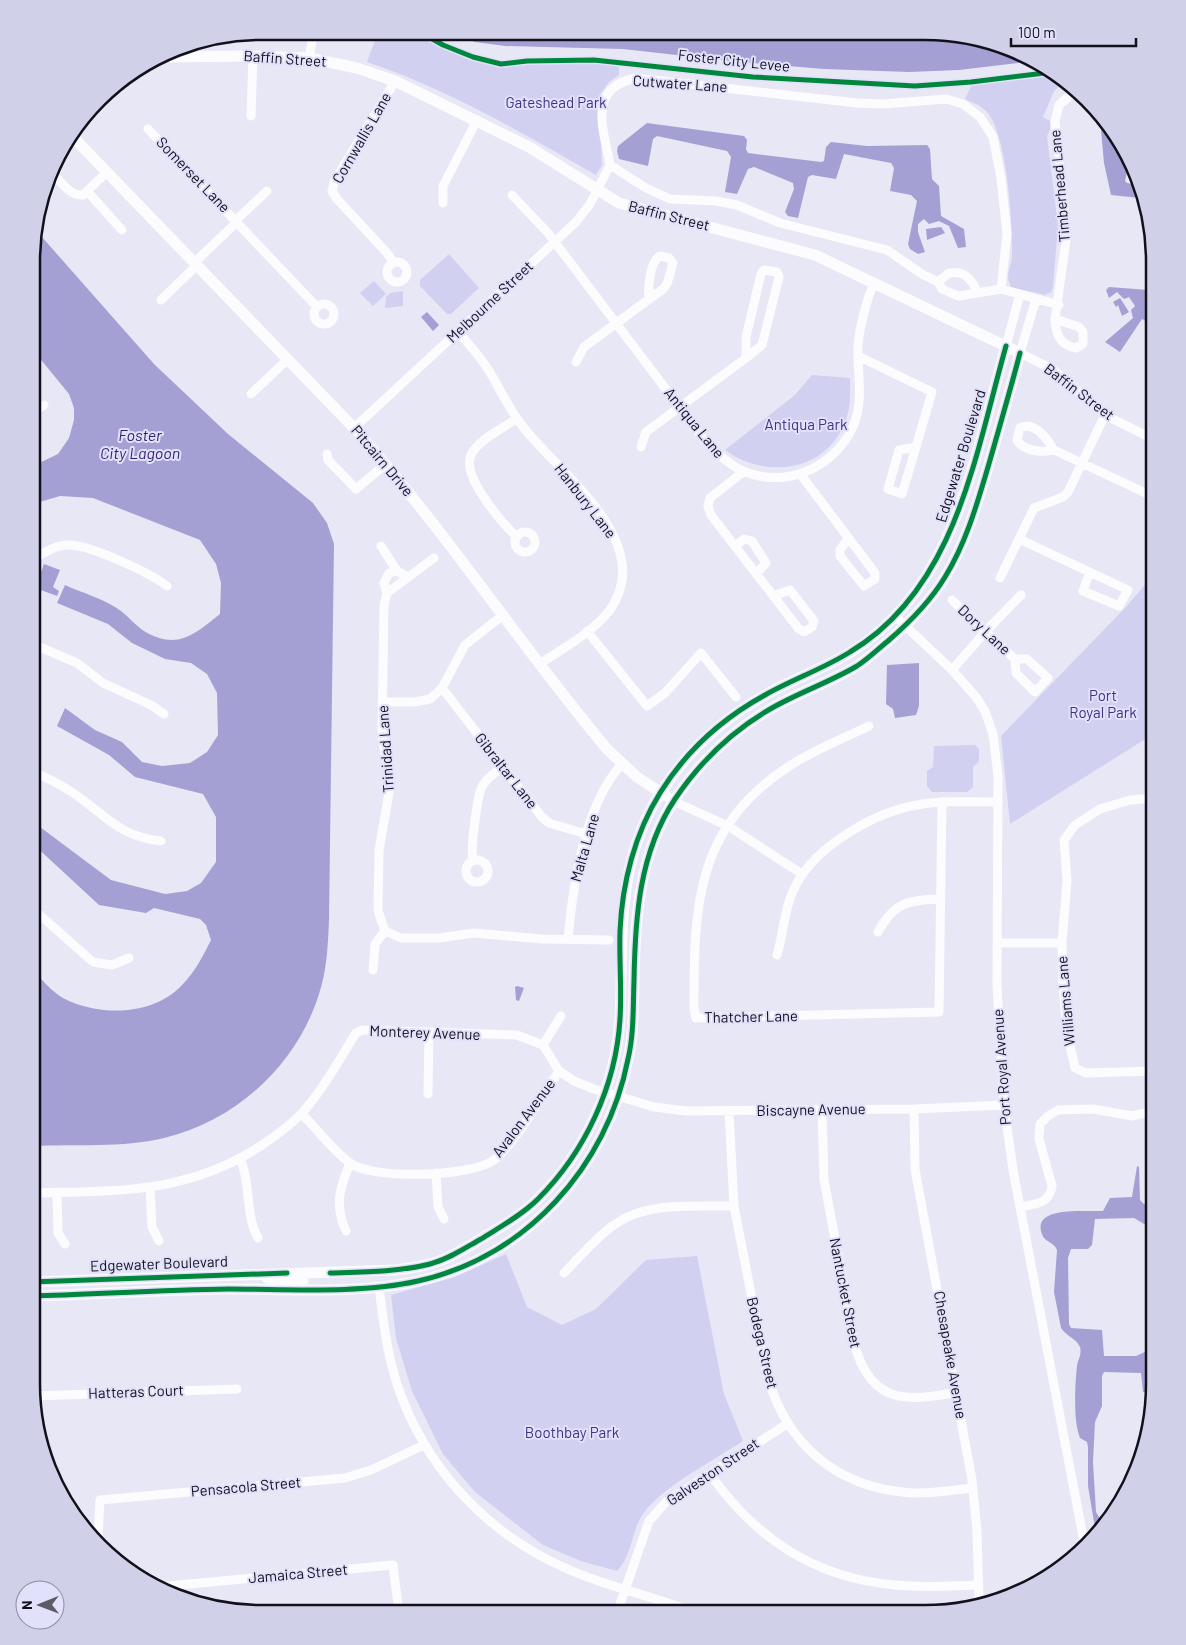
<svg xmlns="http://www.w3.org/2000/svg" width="1186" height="1645" font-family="Barlow,sans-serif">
<rect width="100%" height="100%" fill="#e8e7f5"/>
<path fill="#d1d0f0" d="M378,32H422L443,45L496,63L594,60L619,62V75L609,82L599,96L602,165L596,175C522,133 448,89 367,62Z
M1053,72L1065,81L1054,91L1043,117L1050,121V130L1047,136L1058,225L1053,287L1051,292L1045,295L1011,287C1004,272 1012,269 1012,254C1013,225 1007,129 985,110C980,105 971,102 965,99L973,82Z
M449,254L479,288L451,314H447L420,286V280Z
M374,281L386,294L373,306L360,293Z
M403,291V306L385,308L386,297L390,293Z
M812,375L850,378C850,391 851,404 847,416C831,471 767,481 725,450L795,395Z
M1155,567V733L1010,824L1001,736L1126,607L1144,586Z
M975,745L979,749V761L973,767V787L967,792H932L927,786V771L933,767L934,746Z
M506,1254L527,1307L562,1325L596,1309L646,1260L697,1256L724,1394L743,1441C715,1460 655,1490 640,1519C631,1536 631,1557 617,1571L581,1561L543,1545L475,1492L443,1454L412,1391L396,1338L391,1295L455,1277Z"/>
<path fill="#a5a0d4" d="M450,32L955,33L1013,49L1034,61L959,70L909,72L824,69L730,61L623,49L505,46L475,42Z
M647,123L744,136L747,140L746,149L748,153L821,162L824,161L826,147L831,142L867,146L927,145L930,149L932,179L939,186L941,216L964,229L966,247L958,248L949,226L939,221L929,224L924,219L918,224V232L925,252L918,254L910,249L908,244L917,201L911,195L890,191L894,168L891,163L844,154L836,179L812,175L808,177L798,218L788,216L785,212L794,189L793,183L754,167L748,169L737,194L725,192L731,157L727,151L657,136L653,139L648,166L619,159L617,151L618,146Z
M1104,127L1130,158L1125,181L1127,183L1137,185L1140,198L1111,195L1104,163L1101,130Z
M941,227L945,233L927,240L926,229Z
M34,228L154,364L228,434L313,503L327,523L334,544L329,919C328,945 327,970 319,994C297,1065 236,1121 164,1138C122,1148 75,1144 32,1146V970C42,979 52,992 63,998C99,1017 153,1016 182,985C195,972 203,956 211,940L206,925L200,919L154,908L146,913L99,905L32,843V821L111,880L165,894L187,891L201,883L216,862V817L203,794L135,777L109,755L57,726L65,708L95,730L122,742L142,762L162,766L190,763L207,752L218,735L217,693L207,674L191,663L165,659L132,643L108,624L57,603L65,585C82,593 105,599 121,611C129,617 136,626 144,631C177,651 195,634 220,614L221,583L216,564L200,540L93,498L60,496L33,504V466L58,454L69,438L74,420V408L69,394L33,350Z
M1155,277V326L1142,319L1120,352L1105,342L1133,318L1131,310L1135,306L1129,297L1124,299L1117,292L1109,298L1106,290L1109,287L1149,290L1152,289Z
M1120,298L1129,312L1122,316L1118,305L1116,307L1113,302Z
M427,312L439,325L433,331L421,317Z
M44,564L60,570L53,587L59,591L57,596L38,589L40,585L37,583Z
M919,663V706L916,715L895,718L893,709L886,704L887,665Z
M517,986L524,988L519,1001L516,1000L515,987Z
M1137,1166L1139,1167L1140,1200L1144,1204L1154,1205V1224H1144L1134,1218L1095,1219L1092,1245L1088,1249H1071L1068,1258L1069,1324L1071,1328L1102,1330L1104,1356H1136L1147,1351H1154V1394L1143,1392L1141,1373L1104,1372L1102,1376V1406L1095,1422L1093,1462L1096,1512L1104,1525L1096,1534L1088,1486V1447L1087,1442L1080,1438C1073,1421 1075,1384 1077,1366C1078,1359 1082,1355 1080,1347C1076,1338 1066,1336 1061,1328L1054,1292L1057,1250C1054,1242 1044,1242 1042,1234C1031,1205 1087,1212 1103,1211L1110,1198L1132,1197Z"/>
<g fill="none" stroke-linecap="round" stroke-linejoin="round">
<path stroke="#fcfbfe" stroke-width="9" d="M309,58L314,31
M251,116L253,56
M148,129L317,307
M53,174C61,182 70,196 83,195L107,172
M87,191L122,230
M512,195L548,233L705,441C727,465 750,481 785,477C823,472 856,441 859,402C861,383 857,364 858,345C860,322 866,303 874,282
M443,203V186L477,120
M236,220L267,191
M195,262L237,222
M393,262L388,254L337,199L332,191L335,180L395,81
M387 272a10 10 0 1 1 20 0a10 10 0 1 1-20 0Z
M938,282L949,273C964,270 972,279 977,292
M1001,289L1007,234L1001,178L993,137L980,117L963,104L946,99L883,104L857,103L636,78C586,88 604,130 610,165L646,188L670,199L716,201L737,205L780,223L887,250L922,274L938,282L942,289L951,293L959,296L1001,289L1059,305
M1036,299L1020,353L1054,370L1105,415L1155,440
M161,300L197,265
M314 314a10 10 0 1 1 20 0a10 10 0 1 1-20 0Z
M1055,319L1079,327L1083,332V344L1076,348C1059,344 1056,335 1055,319L1066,240L1064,203L1055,121L1059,105L1075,91
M458,332C470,345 482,359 491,374C503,395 513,416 529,434C567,479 657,546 609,611C592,633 563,648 540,664
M1006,346L1020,294
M858,356L932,392L916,447L899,450L888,489L902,494L916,447
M576,362L584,347L663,289L667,284L673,263L669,258L660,256C650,261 648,287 649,298
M251,394L288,359
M33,412L44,405
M516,419C502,429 478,440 471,455C461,476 502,523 517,537
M354,428L576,222L590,204L610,165
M641,447L646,432L746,358V337L761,274L764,270L777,272L779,277L762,345L746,358
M1054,450C1048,440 1034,420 1020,428L1017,440C1023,451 1042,453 1054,450L1152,496
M327,454L328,460L356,489L386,464
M743,472L710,498L708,506L711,515L798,628L804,632L812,627L814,621L790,590L773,596
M801,475L875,573V579L864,586L840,556V550L848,539
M515 542a10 10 0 1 1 20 0a10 10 0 1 1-20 0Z
M1019,539L1128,590L1119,606L1083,591L1090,572
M381,546L397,571
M735,546L744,539L752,541L766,563L757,573
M33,559C44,553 55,545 68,545C89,544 150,573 167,586
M1000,578L1034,508L1063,497L1068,492L1105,415
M387,593L384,583L389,573L397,571L408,577
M952,600L1015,659L1016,673L1035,692L1048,678L1027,659H1015
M895,616L952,670L976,697L985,711L993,734L998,776L997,985L1004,1105L1013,1170L1085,1547
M587,631L647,706L665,693L701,653L736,697
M35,645L77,663L103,683L151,705L164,714
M33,665L35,645L33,621
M952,670L986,631L1021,595
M442,688L541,816L549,823L586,834
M382,702H415L430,699L442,688L465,645L503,615
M869,726C842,739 813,750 788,767C695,828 694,907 694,1008L696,1018L939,1012L942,802
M32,771C44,777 56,782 67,789C103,811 115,836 161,841
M673,801L728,826L802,874
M466 871a11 11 0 1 1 22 0a11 11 0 1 1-22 0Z
M473,861C470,850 477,800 481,789C485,779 495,773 503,767
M32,908L93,962L112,965L129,958
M385,931L401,938H439L474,933L542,939L609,940
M878,932C894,902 909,900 940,899
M568,939C573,885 584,805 622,764
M998,943H1062
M777,955C784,932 784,907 796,885C816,846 875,812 917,805C944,800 971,802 998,802
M373,970L375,944L385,931L378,911L379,850L390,787L382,733L384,605L387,593L434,558
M543,1045L561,1016
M1154,1071L1086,1073L1075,1068L1067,1032L1063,985L1062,943L1067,881L1064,840L1075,825L1100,809L1130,800L1155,798
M428,1094L429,1033
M914,1109L915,1169L972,1480L977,1531L979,1601
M822,1110L824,1180L855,1346C871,1404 907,1402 957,1392
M729,1112L734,1206L766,1371C785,1444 836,1488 912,1493C931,1494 953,1490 972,1488
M302,1114C317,1129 332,1150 350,1163C373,1180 471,1177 494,1160C514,1145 543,1094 559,1071
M241,1160C251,1186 245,1214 258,1238
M436,1173L438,1207L444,1219
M150,1188L152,1227L159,1241
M57,1192L58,1233L65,1244
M32,1193C117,1191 191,1194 265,1143C278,1134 292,1124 303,1112C324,1088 339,1060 356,1033L363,1030L517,1035L543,1045L559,1071L574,1081L594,1089L654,1107L686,1111L914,1109L1004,1105
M1021,1207C1035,1204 1050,1204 1052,1186L1039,1139L1040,1124L1048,1116L1058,1110L1093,1109L1132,1116L1154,1111
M346,1231C334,1206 340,1187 350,1163
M564,1273C581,1256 597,1236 617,1223C649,1201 698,1207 734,1206
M379,1287C383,1320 387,1353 397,1384C424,1466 485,1532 563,1567C605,1587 652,1595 695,1613
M34,1396L237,1389
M710,1474C756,1539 815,1578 895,1585C923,1588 951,1586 979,1585
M98,1538L100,1500L345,1478L371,1470L424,1445
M157,1587L393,1565L399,1612
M617,1613L649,1521L666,1502L787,1424"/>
<path stroke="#fcfbfe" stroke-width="11" d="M71,135L354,428C445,530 520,645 607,749L637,777L666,796
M267,1278L303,1281
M31,1282L395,1270C411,1268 427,1266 442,1260C455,1255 467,1247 479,1240C499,1228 521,1216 538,1199C585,1153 616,1085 620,1018C624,937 614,865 661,792C687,751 723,719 765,695C793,679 823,669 851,652C956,588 975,455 1006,346
M31,1296C97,1294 163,1290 229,1289C287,1289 361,1294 418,1281C526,1257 607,1167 628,1059C634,1034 633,1007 634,981C635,918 639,853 675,799C700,762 733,730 772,708C800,692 830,682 857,666C868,659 878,649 888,641C910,622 930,602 945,577C966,543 977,504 988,467C999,429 1010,391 1020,353L815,255L619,203L529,147L395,81L357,68L309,58L253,56L164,57"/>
<g stroke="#e2e1fb" stroke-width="8">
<path id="cycleway" d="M420,32L443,45L473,57L501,64L527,61L594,60L753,77L915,86L971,82L1053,72
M330,1273C364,1272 398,1272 430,1264C449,1259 465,1248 481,1239C500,1227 522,1215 538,1199C585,1152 616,1086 620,1019C622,990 619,960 620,931C622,883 635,833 660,793C686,751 723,718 765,695C793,679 823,669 850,652C956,589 975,455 1006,346
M31,1282L287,1273
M31,1296C97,1294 163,1290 229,1289C287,1289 361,1294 418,1281C526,1257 607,1167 628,1059C634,1034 633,1007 634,981C635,918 639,853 675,799C700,762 733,730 772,708C800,692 830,682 857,666C868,659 878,649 888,641C910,622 930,602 945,577C966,543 977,504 988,467C999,429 1010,391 1020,353"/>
</g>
<use href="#cycleway" stroke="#00873e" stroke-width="5"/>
</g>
<g text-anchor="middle" stroke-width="4" stroke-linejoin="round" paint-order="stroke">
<g font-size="15" fill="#11101b" stroke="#e2e1fb">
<text transform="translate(285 59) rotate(4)" y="5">Baffin Street</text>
<text transform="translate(734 61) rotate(6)" y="5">Foster City Levee</text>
<text transform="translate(680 84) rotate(4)" y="5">Cutwater Lane</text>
<text transform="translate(362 138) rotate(-60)" y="5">Cornwallis Lane</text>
<text transform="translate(193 175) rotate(46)" y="5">Somerset Lane</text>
<text transform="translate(1060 186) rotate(-95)" y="5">Timberhead Lane</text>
<text transform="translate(669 216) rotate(14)" y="5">Baffin Street</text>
<text transform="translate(490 302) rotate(-43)" y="5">Melbourne Street</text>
<text transform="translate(1079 392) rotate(37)" y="5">Baffin Street</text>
<text transform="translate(694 423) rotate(51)" y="5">Antiqua Lane</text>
<text transform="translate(961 456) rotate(-73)" y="5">Edgewater Boulevard</text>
<text transform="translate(382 461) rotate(50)" y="5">Pitcairn Drive</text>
<text transform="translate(585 501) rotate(52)" y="5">Hanbury Lane</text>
<text transform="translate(984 630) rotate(43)" y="5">Dory Lane</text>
<text transform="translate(386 749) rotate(-94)" y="5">Trinidad Lane</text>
<text transform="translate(506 771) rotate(52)" y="5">Gibraltar Lane</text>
<text transform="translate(585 848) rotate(-74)" y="5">Malta Lane</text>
<text transform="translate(1066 1001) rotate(-95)" y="5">Williams Lane</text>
<text transform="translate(751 1017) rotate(-1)" y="5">Thatcher Lane</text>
<text transform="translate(425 1033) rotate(2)" y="5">Monterey Avenue</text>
<text transform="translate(1002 1067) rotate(-94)" y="5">Port Royal Avenue</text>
<text transform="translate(811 1110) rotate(-1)" y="5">Biscayne Avenue</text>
<text transform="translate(524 1118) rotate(-53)" y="5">Avalon Avenue</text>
<text transform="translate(159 1264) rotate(-2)" y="5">Edgewater Boulevard</text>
<text transform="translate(845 1293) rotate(79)" y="5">Nantucket Street</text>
<text transform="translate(762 1343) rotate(77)" y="5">Bodega Street</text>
<text transform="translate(950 1355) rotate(80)" y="5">Chesapeake Avenue</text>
<text transform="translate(136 1392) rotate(-2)" y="5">Hatteras Court</text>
<text transform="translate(713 1472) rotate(-34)" y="5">Galveston Street</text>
<text transform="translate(246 1487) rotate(-5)" y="5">Pensacola Street</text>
<text transform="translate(298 1574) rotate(-5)" y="5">Jamaica Street</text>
</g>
<g font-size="15" fill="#413284" stroke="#e2e1fb">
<text x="556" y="108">Gateshead Park</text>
<text x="806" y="430">Antiqua Park</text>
<text x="1103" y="701">Port<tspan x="1103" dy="17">Royal Park</tspan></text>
<text x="572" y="1438">Boothbay Park</text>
</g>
<g font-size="16" font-style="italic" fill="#311e6e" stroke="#e2e1fb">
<text x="140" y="441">Foster<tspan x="140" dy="18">City Lagoon</tspan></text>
</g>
</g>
<path d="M0 0H1186V1645H0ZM261 40H925A221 221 0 0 1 1146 261V1384A221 221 0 0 1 925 1605H261A221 221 0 0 1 40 1384V261A221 221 0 0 1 261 40Z" fill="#d1d0e9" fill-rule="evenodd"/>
<path fill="none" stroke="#11101b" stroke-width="2.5" d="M261 40H925A221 221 0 0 1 1146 261V1384A221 221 0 0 1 925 1605H261A221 221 0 0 1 40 1384V261A221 221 0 0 1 261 40Z"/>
<g transform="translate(40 1605) rotate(269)"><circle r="24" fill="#e2e1fb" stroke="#8e8da1"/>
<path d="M0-4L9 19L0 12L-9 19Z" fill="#5c5b67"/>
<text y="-8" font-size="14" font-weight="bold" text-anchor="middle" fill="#11101b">N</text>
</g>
<path d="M1011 38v8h125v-8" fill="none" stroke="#11101b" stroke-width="2.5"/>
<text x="1018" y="38" font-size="15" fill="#11101b" stroke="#e2e1fb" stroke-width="4" paint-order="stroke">100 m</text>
</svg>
